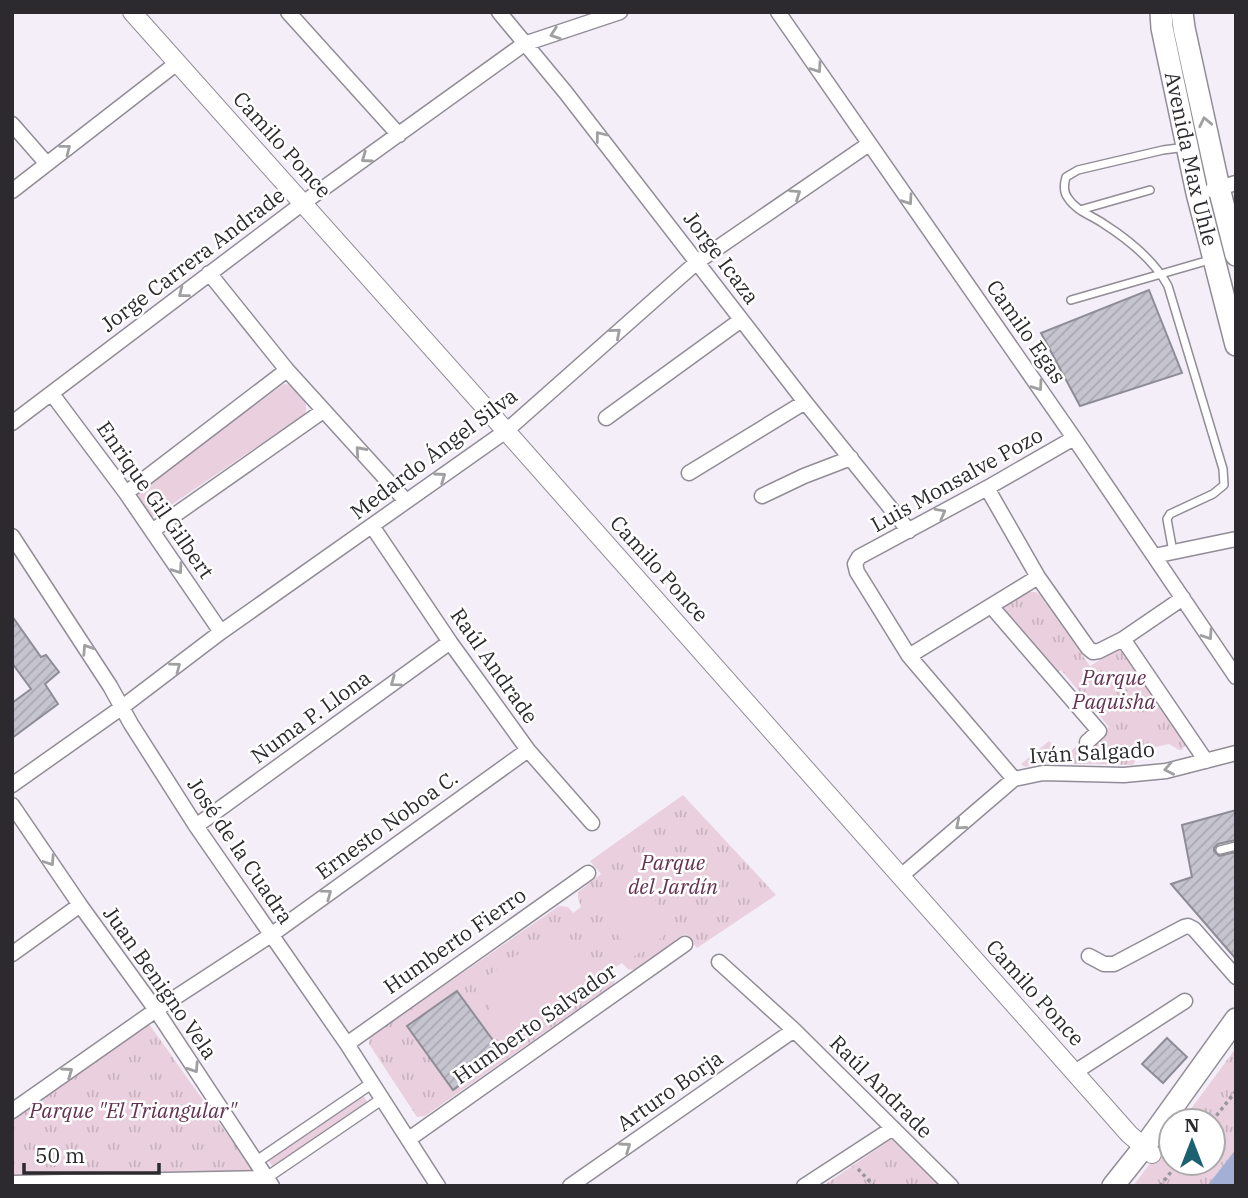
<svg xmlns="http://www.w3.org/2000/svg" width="1248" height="1198" font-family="'IBM Plex Serif',serif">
<defs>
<pattern id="grass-tufts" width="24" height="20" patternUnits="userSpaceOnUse" patternTransform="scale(1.75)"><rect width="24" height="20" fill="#ead0de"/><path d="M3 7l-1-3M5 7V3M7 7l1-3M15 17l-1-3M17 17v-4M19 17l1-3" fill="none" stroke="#c9b3bf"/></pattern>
<pattern id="building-hatch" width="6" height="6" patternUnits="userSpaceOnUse" patternTransform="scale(1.75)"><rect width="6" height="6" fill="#c5c4cf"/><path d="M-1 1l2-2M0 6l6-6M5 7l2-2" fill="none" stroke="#a9a9b2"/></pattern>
</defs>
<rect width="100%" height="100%" fill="#f3eef8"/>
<path fill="url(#grass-tufts)" d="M1029,592H1036L1040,595L1090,666L1119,648L1186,744L1182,750H1179L1169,744L1134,752L1135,762L1133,765L1038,763L1025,767L1021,764L1049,741L1063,757L1082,742L1087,746L1109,727L1061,670L1052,675L998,610Z
M683,795L776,895L697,948L686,934L634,970L628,969L622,963L612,969L615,977L614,984L425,1116L417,1117L369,1044L370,1037L559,906L568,907L573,913L581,907L578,898V892L601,874L590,861Z
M146,1024H149L252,1169L251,1171L12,1176V1119Z
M1236,1048V1149L1207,1186H1133L1171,1136V1163H1213V1121H1182Z
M360,1091L371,1107L276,1171L265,1156Z
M893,1138L943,1186H823Z"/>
<path fill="#ead0de" d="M284,384C297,385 310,401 305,414L155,516L150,517C143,508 134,501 140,490Z
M631,866L675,928L633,957L590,895Z
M560,924L597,975L511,1037L474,986Z"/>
<path fill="#a3afd4" d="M1236,1149V1186H1207Z"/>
<path fill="url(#building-hatch)" stroke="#8e8d97" stroke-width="2" d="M1149,290L1182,373L1080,406L1041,333Z
M12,616L41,657L46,655L59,672L45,684L58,704L12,738V703L31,689L12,663Z
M1236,810V840L1218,844L1214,848V851L1219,856L1236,852V959L1171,884L1192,877L1182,825Z
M457,991L503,1054L453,1090L407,1026Z
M1167,1038L1187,1057L1163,1083L1142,1064Z"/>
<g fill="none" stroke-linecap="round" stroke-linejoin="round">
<g stroke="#918c96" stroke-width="10">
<path id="service" d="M1080,210L1150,190
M1071,300L1213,259
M1173,552L1167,519L1170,514L1213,494L1224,485L1223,469L1168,286C1154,260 1129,240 1104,224C1093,216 1076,211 1068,198C1063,192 1064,184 1066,177L1078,170L1163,150L1186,147
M1220,850L1236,846"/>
</g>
<g stroke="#918c96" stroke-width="13">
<path id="pedestrian" d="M256,1162L372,1083
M266,1178L382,1099"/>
</g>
<g stroke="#918c96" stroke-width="17">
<path id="minor" d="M288,12L399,135
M499,12L566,93L805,402L909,531
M778,12L1074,438L1236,677
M12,124L47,164
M1212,190L1236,183
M12,191L177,63
M209,273L287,370L406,501
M52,394L126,493L221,632
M606,418L741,320
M12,423L303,203L524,44L620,12
M689,473L805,402
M987,488L1038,577L1088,648L1093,652L1099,651L1123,639L1183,598
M126,493L287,370
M762,496L804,476L851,458
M372,526L450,642L528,750L592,823
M152,531L323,411
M12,536L110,686L131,724L196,826L347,1044L438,1186
M1154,556L1236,539
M991,606L1099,731L1087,742
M1123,639L1206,761
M909,656L1038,577
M1014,779L909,656L857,572L855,564L859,557L987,488L1074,438
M12,785L121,708L221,632L506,431L697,262L869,144
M12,805L80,905L156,1010L272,1186
M196,826L450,642
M901,876L1014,779L1043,773L1124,775L1166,771L1236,753
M12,954L80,905
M1089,956L1104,964H1114L1184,927L1188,926L1194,929L1236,977
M719,962L794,1030L951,1186
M347,1044L588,873
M1075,1072L1185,1001
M12,1111L156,1010L271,935L528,750
M409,1139L685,944
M12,1183L266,1178
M570,1186L794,1030
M804,1186L893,1128"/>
</g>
<g stroke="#918c96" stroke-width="20">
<path id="tertiary" d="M132,12L506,431L1129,1134L1152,1154"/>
</g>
<g stroke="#918c96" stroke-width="24">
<g id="secondary">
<path id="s1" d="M1161,12L1162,28L1197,193L1236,345"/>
<path d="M1182,12L1184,28L1219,188L1236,255"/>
<path d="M1113,1186L1144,1147L1236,1019"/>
</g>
</g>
<path stroke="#9a969e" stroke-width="3.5" stroke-dasharray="3.5 3.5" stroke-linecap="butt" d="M1212,1121L1236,1091
M858,1169L874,1186
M917,1186H920
M1160,1186L1178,1163"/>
<use href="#service" stroke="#fff" stroke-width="7"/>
<use href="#pedestrian" stroke="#fff" stroke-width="10"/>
<use href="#minor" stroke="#fff" stroke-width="14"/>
<use href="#tertiary" stroke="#fff" stroke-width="18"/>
<use href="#secondary" stroke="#fff" stroke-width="21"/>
</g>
<defs><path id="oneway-chevron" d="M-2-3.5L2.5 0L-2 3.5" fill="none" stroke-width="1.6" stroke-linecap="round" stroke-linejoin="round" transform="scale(1.75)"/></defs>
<g stroke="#a09fa1">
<use href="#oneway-chevron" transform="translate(555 34) rotate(161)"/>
<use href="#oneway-chevron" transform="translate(817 68) rotate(55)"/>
<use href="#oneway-chevron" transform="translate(1205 122) rotate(-102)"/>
<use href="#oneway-chevron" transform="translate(600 136) rotate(-128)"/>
<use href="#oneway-chevron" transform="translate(66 149) rotate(-38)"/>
<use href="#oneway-chevron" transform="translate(366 158) rotate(145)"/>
<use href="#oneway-chevron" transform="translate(796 194) rotate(-34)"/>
<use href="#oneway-chevron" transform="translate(908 200) rotate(55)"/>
<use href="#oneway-chevron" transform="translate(183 293) rotate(142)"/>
<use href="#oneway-chevron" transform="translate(616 333) rotate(-41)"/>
<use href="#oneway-chevron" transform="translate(1038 386) rotate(55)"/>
<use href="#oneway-chevron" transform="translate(360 451) rotate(-132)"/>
<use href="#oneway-chevron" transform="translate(441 477) rotate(-35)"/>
<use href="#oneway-chevron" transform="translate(941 513) rotate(-29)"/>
<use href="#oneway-chevron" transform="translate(178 569) rotate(55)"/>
<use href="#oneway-chevron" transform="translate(1208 635) rotate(56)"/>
<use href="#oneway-chevron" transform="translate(87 649) rotate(-123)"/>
<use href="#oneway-chevron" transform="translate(176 667) rotate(-37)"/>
<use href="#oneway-chevron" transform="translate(395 682) rotate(144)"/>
<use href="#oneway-chevron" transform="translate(1169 769) rotate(169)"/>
<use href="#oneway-chevron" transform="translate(960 825) rotate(140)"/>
<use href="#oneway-chevron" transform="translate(50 861) rotate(56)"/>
<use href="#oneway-chevron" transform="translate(327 894) rotate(-36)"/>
<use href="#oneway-chevron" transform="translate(194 1068) rotate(57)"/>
<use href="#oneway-chevron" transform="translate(68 1072) rotate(-35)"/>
<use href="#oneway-chevron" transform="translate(626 1147) rotate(-35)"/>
</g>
<g text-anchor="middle" stroke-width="5" stroke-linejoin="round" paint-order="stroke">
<g font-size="21" fill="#2c2a2e" stroke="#fff">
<text transform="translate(282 145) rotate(48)" y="7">Camilo Ponce</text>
<text dy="7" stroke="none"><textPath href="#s1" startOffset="150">Avenida Max Uhle</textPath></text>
<text transform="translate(721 258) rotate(53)" y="7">Jorge Icaza</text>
<text transform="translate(193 260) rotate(-37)" y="7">Jorge Carrera Andrade</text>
<text transform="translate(1026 332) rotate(55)" y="7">Camilo Egas</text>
<text transform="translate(434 454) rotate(-37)" y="7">Medardo Ángel Silva</text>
<text transform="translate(957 480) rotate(-29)" y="7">Luis Monsalve Pozo</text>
<text transform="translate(155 500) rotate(55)" y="7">Enrique Gil Gilbert</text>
<text transform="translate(659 569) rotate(48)" y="7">Camilo Ponce</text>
<text transform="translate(494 666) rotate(55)" y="7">Raúl Andrade</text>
<text transform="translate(311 717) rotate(-36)" y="7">Numa P. Llona</text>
<text transform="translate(1092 753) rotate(-3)" y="7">Iván Salgado</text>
<text transform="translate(387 825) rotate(-36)" y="7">Ernesto Noboa C.</text>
<text transform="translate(240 851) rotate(56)" y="7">José de la Cuadra</text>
<text transform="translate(455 941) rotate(-35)" y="7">Humberto Fierro</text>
<text transform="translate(160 983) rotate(55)" y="7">Juan Benigno Vela</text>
<text transform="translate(1035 993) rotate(48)" y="7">Camilo Ponce</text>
<text transform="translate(535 1024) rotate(-35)" y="7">Humberto Salvador</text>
<text transform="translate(881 1087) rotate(45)" y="7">Raúl Andrade</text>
<text transform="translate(670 1091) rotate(-35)" y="7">Arturo Borja</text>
</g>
<g font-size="21" font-style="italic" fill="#643150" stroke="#fff">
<text x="1114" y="685">Parque<tspan x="1114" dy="24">Paquisha</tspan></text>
<text x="673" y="870">Parque<tspan x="673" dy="24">del Jardín</tspan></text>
<text x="133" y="1118">Parque "El Triangular"</text>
</g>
</g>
<rect width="1248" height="1198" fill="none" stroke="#2c2a2e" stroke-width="28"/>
<g transform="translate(1192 1142)"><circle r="33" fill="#ffffff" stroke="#abaaab" stroke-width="2"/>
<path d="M0-5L12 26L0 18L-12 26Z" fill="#1b6172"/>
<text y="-10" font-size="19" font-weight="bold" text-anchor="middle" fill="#2c2a2e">N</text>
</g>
<path d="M24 1163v10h135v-10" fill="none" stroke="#2c2a2e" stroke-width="3.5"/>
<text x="35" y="1163" font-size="21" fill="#2c2a2e" stroke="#ffffff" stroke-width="5" paint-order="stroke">50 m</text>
</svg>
